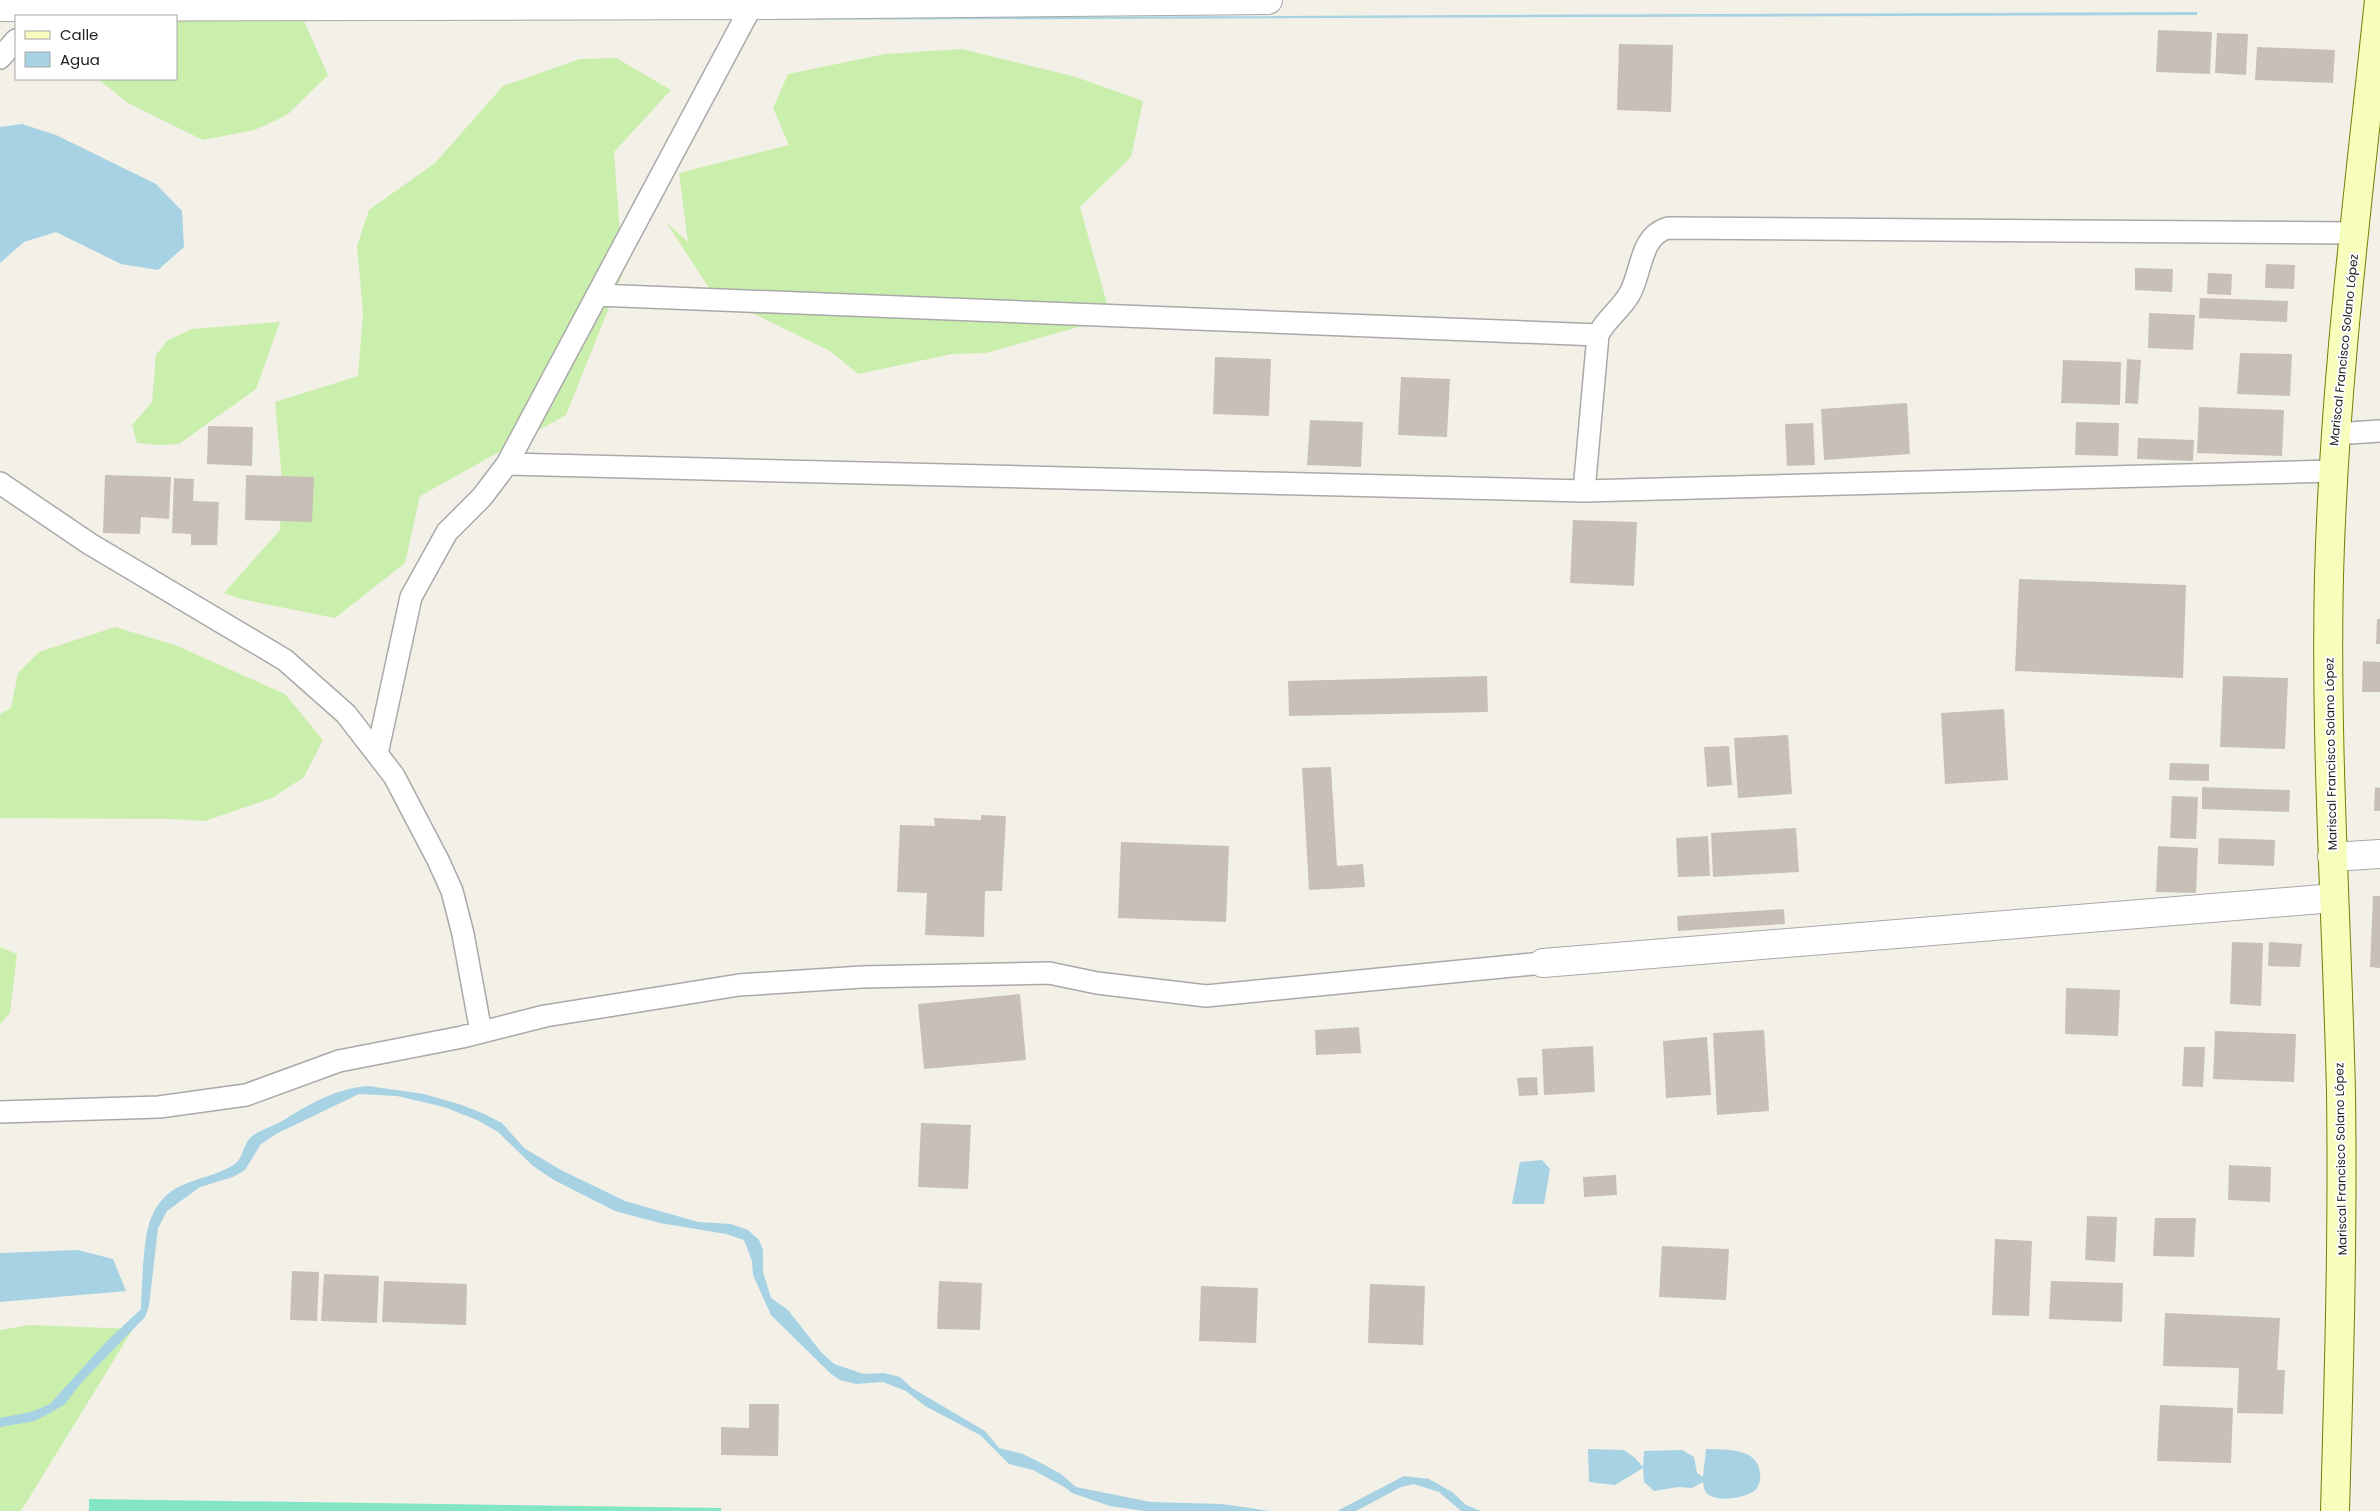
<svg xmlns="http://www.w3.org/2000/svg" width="2380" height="1511" font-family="Poppins,sans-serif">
<rect width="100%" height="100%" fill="#f3f0e8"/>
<path fill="#caefac" d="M269,8L304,21L328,75L287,115L255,130L203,140L128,103L98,79H176V17Z
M962,49L1076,77L1143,101L1131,157L1080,207L1111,318L986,353L952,354L858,374L830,351L713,294L666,222L688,242L679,173L789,145L773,108L788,74L885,54Z
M616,58L671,90L614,152L623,273L566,415L420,496L405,563L335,618L241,599L224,593L280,530L282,479L275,402L358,376L363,313L357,246L369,210L435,163L503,86L580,59Z
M280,322L256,389L179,444L161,445L137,443L132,425L152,402L156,355L168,340L192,329Z
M115,627L175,645L285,694L323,740L304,777L272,798L205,821L171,819L0,818V714L11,708L18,673L39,652Z
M0,947L17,954L10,1013L0,1024Z
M30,1325L133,1329L21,1511H0V1330Z"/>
<path fill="#82e6c4" d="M89,1499L721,1508V1511H89Z"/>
<path fill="#a6d2e3" d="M2197,12V15L767,20L766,18Z
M22,124L56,135L156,184L182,211L184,247L158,270L121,264L56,232L24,242L0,263V127Z
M368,1086L424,1094L462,1105L482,1113L502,1123L524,1148L561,1170L625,1201L698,1222L731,1224L748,1230L759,1240L763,1250V1272L771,1298L788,1310L821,1352L834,1364L864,1374L884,1373L900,1377L912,1388L985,1431L999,1448L1023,1454L1041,1463L1061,1474L1076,1487L1151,1502L1222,1504L1270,1511H1144L1110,1506L1072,1493L1066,1488L1033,1470L1009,1464L980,1435L925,1406L906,1391L883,1382L856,1384L840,1380L831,1374L771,1315L753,1275L752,1261L744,1240L726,1234L660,1223L615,1211L554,1180L533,1166L498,1132L477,1120L444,1107L397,1096L359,1094L276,1134L261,1144L245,1170L233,1177L200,1187L167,1211L158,1228L149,1306L145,1317L81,1383L64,1405L35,1421L0,1427V1418L31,1412L50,1404L107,1341L141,1309C142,1286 143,1237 151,1218C169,1177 200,1184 232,1166C243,1160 243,1146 250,1138C260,1129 273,1127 284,1120C309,1104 337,1088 368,1086Z
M1542,1160L1550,1169L1544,1204H1512L1520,1162Z
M78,1250L113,1259L126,1291L0,1302V1253Z
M1588,1449L1624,1450L1635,1458L1643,1467L1644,1451L1682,1450L1694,1457L1697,1473L1703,1477L1706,1449C1725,1450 1758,1447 1760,1473C1761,1480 1759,1487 1754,1491C1744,1498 1719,1502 1709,1495C1704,1492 1704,1487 1703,1482L1692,1488L1678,1487L1654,1491L1644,1482L1643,1468L1615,1485L1589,1482Z
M1404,1476L1429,1479L1452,1492L1466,1505L1481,1511H1461L1439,1492L1414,1484L1401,1487L1356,1511H1337Z"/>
<path fill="#c8c0b7" d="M2158,30L2212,32L2210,74L2156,72Z
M2217,33L2248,34L2246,75L2215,73Z
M1619,44L1673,45L1671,112L1617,110Z
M2257,47L2335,50L2333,83L2255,80Z
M2266,264L2295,265L2294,289L2265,288Z
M2135,268L2173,269L2172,292L2135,290Z
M2208,273L2232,274L2231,295L2207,294Z
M2200,298L2288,301L2287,322L2199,318Z
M2149,313L2195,315L2193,350L2148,348Z
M2240,353L2292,354L2290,396L2237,394Z
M1215,357L1271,359L1269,416L1213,414Z
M2127,359L2141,360L2138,404L2125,403Z
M2063,360L2121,362L2120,405L2061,403Z
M1401,377L1450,379L1447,437L1398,435Z
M1907,403L1910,454L1824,460L1821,409Z
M2199,407L2284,410L2282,456L2197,453Z
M1310,420L1363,422L1361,467L1307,465Z
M2076,422L2119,423L2118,456L2075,455Z
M1813,423L1815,465L1787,466L1785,424Z
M208,426L253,427L252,466L207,464Z
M2138,438L2194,440L2193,461L2137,459Z
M105,475L171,477L169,519L141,517L140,534L103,533Z
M246,475L314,477L312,522L245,520Z
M174,478L194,479L193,501L219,502L217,545H191V534L172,533Z
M1573,520L1637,522L1634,586L1570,583Z
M2019,579L2186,585L2183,678L2015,671Z
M2377,619H2380V644H2376Z
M2363,661L2380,662V692H2362Z
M1487,676L1488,712L1289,716L1288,681Z
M2223,676L2288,678L2285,749L2220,747Z
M2004,709L2008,780L1945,784L1941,713Z
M1788,735L1792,794L1738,798L1734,738Z
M1729,746L1732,785L1707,787L1704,747Z
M2170,763L2209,764V781L2169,780Z
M1331,767L1337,866L1363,864L1365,887L1309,890L1302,768Z
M2202,787L2290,790L2289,812L2202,809Z
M2375,787L2380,788V811H2374Z
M2172,796L2198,797L2196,839L2170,838Z
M981,815L1006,816L1002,891H985L984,937L925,935L927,893L897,892L900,825L935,826L934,818L981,820Z
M1796,828L1799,872L1713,877L1711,833Z
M1708,836L1710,876L1678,877L1676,838Z
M2219,838L2275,840L2274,866L2218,864Z
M1121,842L1229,846L1226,922L1118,918Z
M2158,846L2198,848L2196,893L2156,892Z
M2373,896H2380V968L2370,967Z
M1784,909L1785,924L1678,931L1677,916Z
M2232,942L2263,943L2261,1006L2230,1004Z
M2269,942L2302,944L2300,967L2268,966Z
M2066,988L2120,990L2118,1036L2065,1034Z
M1020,994L1026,1060L924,1069L918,1004Z
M1359,1027L1361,1053L1316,1055L1315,1030Z
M1764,1030L1769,1111L1717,1115L1713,1033Z
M2215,1031L2296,1034L2294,1082L2213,1079Z
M1707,1037L1711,1095L1666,1098L1663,1041Z
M1593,1046L1595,1092L1544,1095L1542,1049Z
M2184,1047H2205L2203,1087L2182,1086Z
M1537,1077L1538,1095L1519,1096L1517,1078Z
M921,1123L971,1125L968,1189L918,1187Z
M2229,1165L2271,1167L2270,1202L2228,1200Z
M1616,1175L1617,1195L1584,1197L1583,1177Z
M2087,1216L2117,1217L2115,1262L2085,1260Z
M2155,1218H2196L2194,1257L2153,1256Z
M1995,1239L2032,1241L2029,1316L1992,1315Z
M1662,1246L1729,1249L1726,1300L1659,1297Z
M292,1271L319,1272L317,1321L290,1320Z
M324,1274L379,1276L377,1323L321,1321Z
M384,1281L467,1284L466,1325L382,1322Z
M939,1281L982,1283L980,1330L937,1329Z
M2051,1281L2123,1283L2122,1322L2049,1319Z
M1370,1284L1425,1286L1423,1345L1368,1343Z
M1201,1286L1258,1288L1256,1343L1199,1341Z
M2165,1313L2280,1318L2277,1370H2285L2283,1414L2237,1413L2239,1368L2163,1366Z
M749,1404H779L778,1456L721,1455V1427L749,1428Z
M2160,1405L2233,1408L2231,1463L2157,1461Z"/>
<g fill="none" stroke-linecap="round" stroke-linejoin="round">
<g stroke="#a9a9a9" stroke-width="24">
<path id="service" d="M0,58L16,40
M597,295L1598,335
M2335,434L2380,431
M507,464L1584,491L2332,471
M0,483L90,544L285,660L346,714L394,776L438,860L452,891L463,934L481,1032
M1584,491L1598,335C1605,320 1620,310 1629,295C1642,274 1639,236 1668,228L2355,233
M377,754L411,597L447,532L482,497L507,464L752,5
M0,1112L159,1107L246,1095L339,1061L462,1037L545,1016L739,985L862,977L1049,973L1097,983L1206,996L1543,963"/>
</g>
<g stroke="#a9a9a9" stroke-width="30">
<path id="minor" d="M0,7L752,5L1268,0
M2332,857L2380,854
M1543,963L2334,898"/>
</g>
<g stroke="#6e8200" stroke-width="30">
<path id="secondary" d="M2335,1511C2339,1372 2343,1232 2341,1093C2337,921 2325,748 2329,576C2334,383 2359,192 2379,0"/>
</g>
<use href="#service" stroke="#fff" stroke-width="21"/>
<use href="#minor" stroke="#fff" stroke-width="28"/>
<use href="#secondary" stroke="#f7febb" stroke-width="28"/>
</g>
<g text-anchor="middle" stroke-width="4" stroke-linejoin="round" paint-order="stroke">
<g font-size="12" fill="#222" stroke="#fff">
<text transform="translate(2344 350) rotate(-84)" y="4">Mariscal Francisco Solano López</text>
<text transform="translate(2331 754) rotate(-91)" y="4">Mariscal Francisco Solano López</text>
<text transform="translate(2341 1159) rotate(-91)" y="4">Mariscal Francisco Solano López</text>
</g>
</g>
<rect x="15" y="15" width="162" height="65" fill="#ffffff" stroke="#a7a7a7"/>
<rect x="25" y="31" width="25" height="8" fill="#f7febb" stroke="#a7a7a7"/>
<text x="60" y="40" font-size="15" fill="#222222">Calle</text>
<rect x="25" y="52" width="25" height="15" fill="#a6d2e3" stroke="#a7a7a7"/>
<text x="60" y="65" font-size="15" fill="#222222">Agua</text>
</svg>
